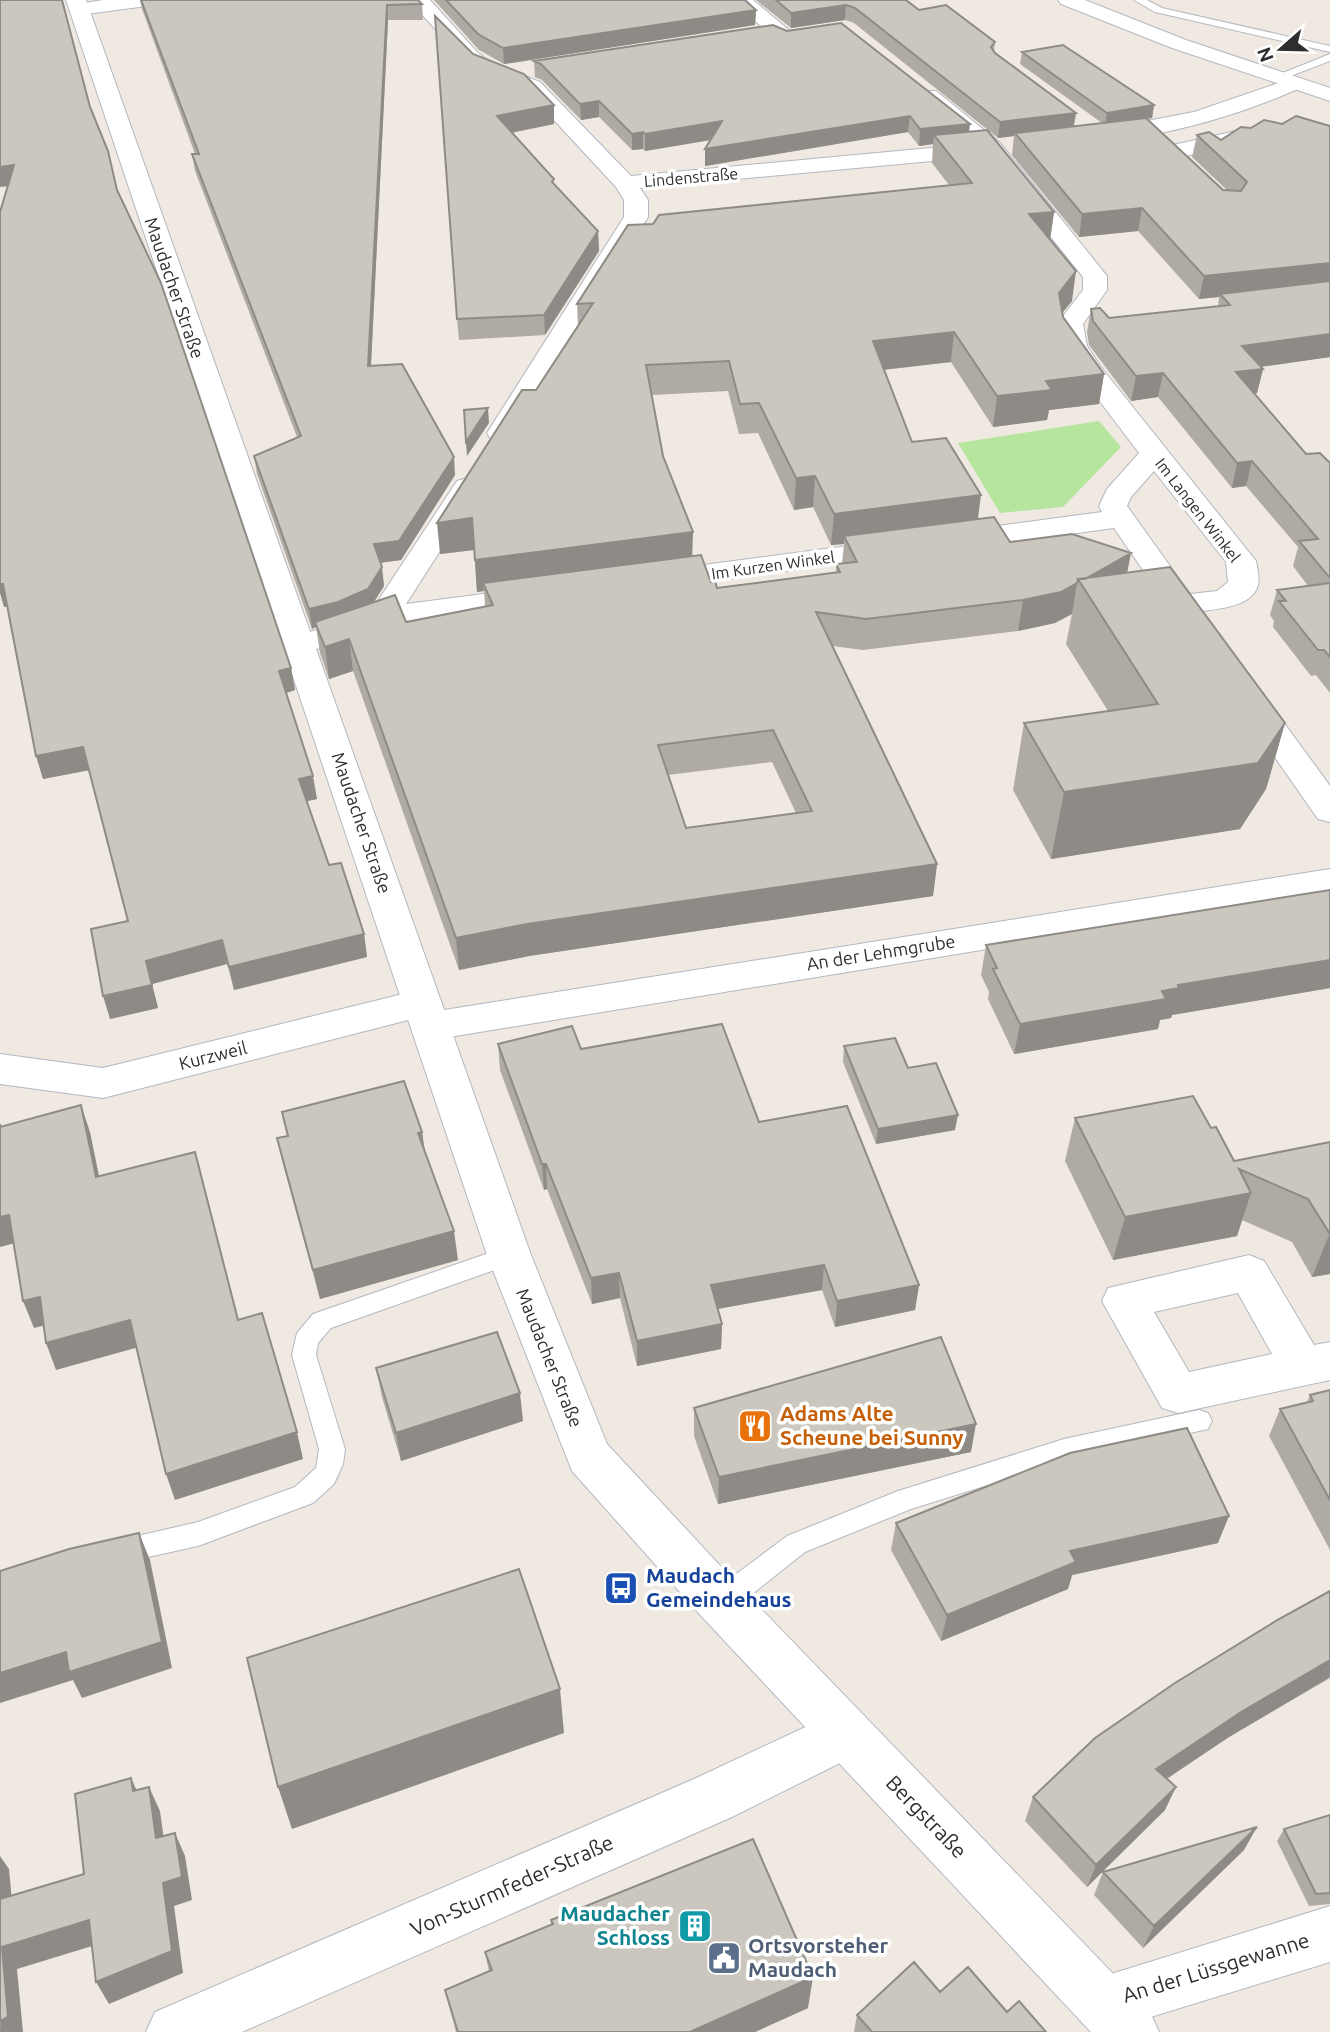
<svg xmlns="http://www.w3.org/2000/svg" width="1330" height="2032" font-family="Ubuntu,sans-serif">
<rect width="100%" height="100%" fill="#efe9e1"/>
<path fill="#b6e59e" d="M1099,421L1121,447L1063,507L1000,513L958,443Z"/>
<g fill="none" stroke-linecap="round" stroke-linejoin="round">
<g stroke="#b4b7c1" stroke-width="2">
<path id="lane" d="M1134,0H1147L1162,8L1330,46V52L1155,12Z
M1330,54V61L1280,80L1270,78Z
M509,1246L517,1248L521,1255L517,1262L331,1328L318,1343L316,1355L345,1449L343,1464L334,1484L313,1503L198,1546L116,1564L107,1561L103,1552L107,1543L198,1522L295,1487L316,1468L319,1449L292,1355L297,1333L313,1314Z
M1199,1410L1208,1413L1212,1421L1208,1429L1064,1461L911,1509L805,1552L731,1611L721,1615L711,1611L707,1602L711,1593L787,1536L898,1491L1064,1439Z"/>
</g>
<g stroke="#b4b7c1" stroke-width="2">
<path id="street" d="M103,0H157L147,6L79,15L69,9L72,5Z
M409,0H430L477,52L490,62L540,82L631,176L973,144L918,95L922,91H936L1000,143L1107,276V290L1083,324L1087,346L1100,366L1256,561C1257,568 1260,578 1258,585C1253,606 1219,609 1202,611L1198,618L1187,620L1176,618L1114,528L953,550L943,547L938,541L943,535L953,532L1102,512L1099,506L1107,489L1139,453L1076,370L1061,346L1057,324L1083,290V277L986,156L640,188L648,200V217L511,439L501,441L491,439L487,433L624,217V200L616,187L526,90L476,70L463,60ZM1154,471L1226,562L1228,582L1217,591L1190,594L1127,506L1131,497Z
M731,0H753L790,31L819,27L826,29L829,33L826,37C812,41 793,46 779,42Z
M1293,78L1300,80L1303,84L1300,88C1249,111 1196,127 1140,137C1126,139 1111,144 1097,141L1094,136L1097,131L1105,129L1194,112Z
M1245,129L1253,131L1256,136L1253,141L1172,159L1164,157L1161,152L1164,147Z
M467,478L477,481L481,487L406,604L536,587L547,590L551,596L547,602L391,624L364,638L299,653L288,651L283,644L288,637L342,624L372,610L457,481Z
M893,540L903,543L908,549L903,555L658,589L647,586L643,580L647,574L658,571Z
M1249,687L1260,690L1330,786V822L1318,819L1233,697L1238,690Z
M1330,869V893L431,1040L417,1036L412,1026L416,1018L103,1098L0,1084V1054L103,1068L423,989L437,993L442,1003L438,1011Z
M1249,1255L1264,1261L1314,1345L1330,1342V1380L1178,1413L1162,1408L1102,1301L1108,1288ZM1238,1293L1272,1354L1189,1372L1154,1312Z
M846,1708L864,1715L872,1733L864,1751L732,1817L242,2032H146L155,2012L694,1779Z
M1330,1906V1962L1102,2032L1082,2023L1073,2003L1082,1983Z"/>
</g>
<g stroke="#b4b7c1" stroke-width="2">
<path id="secondary" d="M66,0H86L531,1255L607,1444L739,1586L1150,2012L1159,2032H1091L703,1618L572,1471L487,1255Z
M1058,0H1085L1186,40L1330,88V101L1172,48L1061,4Z"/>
</g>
<use href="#lane" fill="#fff" fill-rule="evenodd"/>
<use href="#street" fill="#fff" fill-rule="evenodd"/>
<use href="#secondary" fill="#fff" fill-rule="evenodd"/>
</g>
<path fill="#afaba4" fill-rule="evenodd" d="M140,0H418L422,4L423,20H388L371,366L455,475L401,560L381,563L384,586L374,602L406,622L485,607L484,591L477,592L474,550L440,554L536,390L578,326L577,304L653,224L949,185L932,163L933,144L919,146L908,132L705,166L711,140L645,151L643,149L632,150L599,117L581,120L542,80L535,77L534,61L773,25L969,132L1054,212L1050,240L1072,301L1062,313L1063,317L1104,374L1099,404L1049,410L1047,420L993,427L951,362L884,370L912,442L978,519L1010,542L1127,573L1285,723L1266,789L1240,829L1051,859L1013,790L1024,723L1108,711L1066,644L1072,614L1055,623L1018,631L863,650L832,646L937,864L933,896L529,956L459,970L353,671L329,679L320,653L316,627L312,629L257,474L254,456L297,437L195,171L192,154H195L142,9ZM728,391L739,434L758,433L794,510L813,507L831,545L844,544L842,564H836V572L717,588L711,582L692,556L663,456L652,395ZM772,762L796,813L686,828L668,775Z
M434,0H745L756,10L755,25L504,64L479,50Z
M756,0H906L919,10L995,42L994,51L995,53L1076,113L1074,126L1102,123L1020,64L1022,52L1154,105L1152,118L1147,119L1223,190L1228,191L1192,157L1197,135L1221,140L1251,128L1282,124L1330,126V357L1261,367L1263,369L1257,393L1254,394L1306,454L1330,463V693L1316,675L1311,676L1273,627L1274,621L1270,615L1277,590L1308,586L1293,566L1298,547L1246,486L1232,488L1158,397L1131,401L1089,345L1087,332L1091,309L1109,318L1218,306L1219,297L1199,299L1138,231L1079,237L1012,155L1014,136L998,138L854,23L845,20L791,28Z
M473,54L554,105V124L512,133L554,185L598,231L599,251L545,335L459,340L457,319Z
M90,107L117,190L291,668L295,690L286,693L317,799L307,801L329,865L364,934L367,957L234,990L227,964L152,984L158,1008L110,1019L128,921L89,770L43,779L7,606L4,607L8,186Z
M1330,890V988L1172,1015L1171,1018L1160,1020L1158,1029L1014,1054L988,999L989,992L981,975L986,945Z
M498,1044L581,1049L759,1122L919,1285L915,1310L835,1327L822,1290L718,1309L722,1324L721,1349L637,1366L620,1298L592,1304L547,1189L544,1190L500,1070Z
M844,1046L955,1130L876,1144L843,1062Z
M282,1112L422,1132L425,1151L458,1260L320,1299L284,1168L277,1138L287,1136Z
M1075,1118L1211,1128L1234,1161L1330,1142V1274L1312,1277L1292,1242L1242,1220L1237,1236L1113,1260L1065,1161Z
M376,1368L523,1421L401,1461L382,1397Z
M1330,1390V1550L1269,1436L1280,1409L1307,1402L1310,1395Z
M694,1408L971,1452L718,1504L694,1436Z
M896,1523L1218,1543L1072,1575L1068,1589L941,1641L891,1550Z
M1330,1591V1678L1229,1737L1167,1779L1165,1810L1087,1887L1025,1821L1033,1797Z
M1330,1815V1904L1309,1906L1277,1841L1284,1829Z
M1244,1850L1143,1948L1094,1895L1103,1872Z
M551,1920L808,2008L755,2032H456L445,1990L489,1972L485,1952L552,1924Z
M940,1992L1007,2012L1046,2032H854L857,2015Z"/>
<path fill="#8e8b86" d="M387,5L388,20L370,384L368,366Z
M846,5L845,20L791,28V13Z
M756,10L755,25L504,64L503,48Z
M599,101V117L581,120L580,104Z
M554,105V124L498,135L497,116Z
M1154,105L1152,118L1105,125L1107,113Z
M1076,113L1073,129L1015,133L1014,136L998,138L1000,122Z
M910,116L908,132L705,166V149Z
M722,121V138L645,151V134Z
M970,124L968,141L934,135L933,144L919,146L920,129Z
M643,132V149L632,150V134Z
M14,165L18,185L0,187V167Z
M1142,208L1138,231L1079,237L1082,214Z
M1054,212L1050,240L1029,214Z
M598,231L599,251L545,335L544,315Z
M1330,263V285L1220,294L1219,297L1199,299L1204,276Z
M1076,271L1072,301L1055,322L1059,293Z
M954,332L951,362L871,371L873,341Z
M1330,334V357L1237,370L1242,346Z
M1263,369L1257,393L1230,397L1236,372Z
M1163,373L1158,397L1131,401L1136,376Z
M1104,374L1099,404L1049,410L1047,420L993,427L997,396L1046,381Z
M488,408L489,423L467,456L466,442Z
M454,457L455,475L401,560L376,563L374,544Z
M1252,461L1246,486L1232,488L1237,463Z
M815,476L813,507L794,510L796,478Z
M981,495L977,526L844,536V544L831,545L834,514Z
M472,518L474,550L440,554L437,523Z
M693,532L692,564L483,583L484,591L477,592L475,560Z
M1131,553L1125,584L1079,582Z
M382,567L384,586L370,608L315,622L316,627L312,629L309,609Z
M1077,583L1072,614L1055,623L1018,631L1023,600Z
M0,584H3L9,606L4,607L0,593Z
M349,639L353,671L329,679L325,647Z
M291,668L295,690L283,694L279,671Z
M1285,723L1266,789L1240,829L1051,859L1064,792Z
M83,747L90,770L43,779L36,756Z
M313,776L317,799L303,802L299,779Z
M937,864L933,896L529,956L459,970L456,938L527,924Z
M364,934L367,957L234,990L229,967Z
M222,940L227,964L152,984L158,1008L110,1019L103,996L146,961Z
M1330,960V988L1172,1015L1171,1018L1160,1020L1158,1029L1014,1054L1020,1024L1162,991L1178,985Z
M81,1105L90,1132L105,1205L96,1177Z
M958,1115L955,1130L876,1144L878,1129Z
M422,1132L426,1161L418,1133Z
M542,1164H546L547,1189L544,1190Z
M1251,1193L1237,1236L1113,1260L1125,1217Z
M9,1215L19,1242L0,1247V1217Z
M454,1231L458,1260L320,1299L313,1270Z
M1330,1234V1274L1312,1277L1329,1235Z
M824,1265L822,1290L711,1310V1285Z
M619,1273L620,1298L592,1304L591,1278Z
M919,1285L915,1310L835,1327L837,1301Z
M40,1297L50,1324L34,1328L23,1301Z
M130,1320L139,1347L56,1370L46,1343Z
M722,1324L721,1349L637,1366V1341Z
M520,1393L523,1421L401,1461L396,1433Z
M976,1424L971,1452L718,1504L719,1477Z
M297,1432L303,1459L175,1500L166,1474Z
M1229,1516L1218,1543L1072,1575L1068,1589L941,1641L947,1615L1070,1551Z
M139,1533L150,1560L172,1668L82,1698L73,1680L0,1703V1673Z
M1330,1660V1677L1229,1737L1146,1792L1156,1769L1241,1712Z
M560,1689L564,1733L292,1829L278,1787Z
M131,1778L142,1802L133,1791Z
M149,1787L160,1811L167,1862L156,1838Z
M1176,1787L1165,1810L1087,1887L1096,1865Z
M1257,1827L1244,1850L1143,1948L1154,1926Z
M175,1833L185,1856L192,1900L174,1906L183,1973L109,2004L96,1982L163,1883Z
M0,1856L9,1869L14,1922L0,1901Z
M89,1920L102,1943L17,1969L23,2032H0L2,1947Z
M813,1977L808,2008L755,2032H690Z"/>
<path fill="#cbc7bf" stroke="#8e8b86" stroke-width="2" fill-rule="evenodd" d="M0,0H62L90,107L108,151L117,190L161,283L291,668L279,671L313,776L299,779L329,865L341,863L364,934L229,967L222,940L146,961L152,985L103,996L91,929L128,921L83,747L36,756L3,584H0V212L14,165L0,167Z
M141,0H418L422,4L387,5L368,366L402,364L454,457L399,541L374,544L382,567L368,589L338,602L309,609L254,456L301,436L192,154H199Z
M446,0H745L756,10L503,48L478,34Z
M776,0H906L919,10L946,5L995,42L991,47L995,53L1076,113L1000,122L855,8L846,5L791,13Z
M435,16L473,54L524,74L554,105L497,116L554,179L552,182L598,231L544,315L457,319Z
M841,23L970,124L920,129L910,116L705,149L722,121L645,134L643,132L632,134L599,101L580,104L541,64L534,61L773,25L787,31Z
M1063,45L1154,105L1107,113L1022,52Z
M1296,116L1330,126V263L1204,276L1142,208L1082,214L1015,133L1146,118L1223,190L1241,191L1247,182L1197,135L1209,132L1221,140L1241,127L1251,128L1264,120L1282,124Z
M987,130L1054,212L1029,214L1076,271L1059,293L1063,317L1104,374L1046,381L1052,390L997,396L954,332L873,341L912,442L946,438L981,495L834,514L815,476L796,478L759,403L740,404L729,361L646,365L663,456L693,532L475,560L472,518L437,523L522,390H536L593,303L577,304L628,225L653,224L659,215L972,183L934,135Z
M1330,281V334L1242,346L1263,369L1236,372L1306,454L1320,453L1330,463V578L1299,541L1318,539L1252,461L1237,463L1163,373L1136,376L1093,321L1091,309L1100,308L1109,318L1230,305L1220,294Z
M488,408L466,442L464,410Z
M994,517L1010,542L1072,534L1131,553L1085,579H1078L1077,583L1061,592L1023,600L866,619L816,612L937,864L527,924L456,938L349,639L325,647L315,622L395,595L406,622L493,605L483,583L701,555L711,582L715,581L717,588L840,572L836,564L857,562L844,536ZM773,730L812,811L686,828L658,745Z
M1170,567L1285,723L1258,763L1064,792L1024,723L1158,704L1078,579Z
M1330,583V657L1324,650H1318L1279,601H1286L1277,590Z
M1330,890V960L1178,985L1179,988L1162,991L1166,999L1020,1024L993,969L997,968L986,945Z
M722,1024L759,1122L847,1106L919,1285L837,1301L824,1265L711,1285L722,1324L637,1341L619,1273L591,1278L546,1164H542L498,1044L572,1026L581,1049Z
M895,1038L908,1068L936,1063L958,1115L878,1129L844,1046Z
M404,1081L422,1132L418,1133L454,1231L313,1270L277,1138L288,1136L282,1112Z
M1193,1096L1211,1128L1216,1127L1234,1161L1330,1142V1234L1308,1199L1239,1169L1251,1193L1125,1217L1075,1118Z
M81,1105L96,1177L195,1152L238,1320L262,1313L297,1432L166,1474L130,1320L46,1343L40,1297L23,1301L9,1215L0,1217V1124V1127Z
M497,1332L520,1393L396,1433L376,1368Z
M941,1337L976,1424L719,1477L694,1408Z
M1330,1390V1500L1280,1409L1313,1401L1310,1395Z
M1187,1428L1229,1516L1070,1551L1076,1562L947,1615L896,1523L1070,1453Z
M139,1533L162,1642L69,1672L66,1652L0,1673V1571L69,1549Z
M519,1569L560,1689L278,1787L247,1658Z
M1330,1591V1660L1241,1712L1156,1769L1176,1787L1096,1865L1033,1797L1095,1738L1175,1683L1279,1619Z
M131,1778L133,1791L149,1787L156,1838L175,1833L182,1877L163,1883L172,1951L96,1982L89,1920L2,1947L8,2017L0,2021V1899L84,1874L75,1794Z
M1330,1815V1893L1316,1894L1284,1829Z
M1257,1827L1154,1926L1103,1872Z
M753,1839L813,1977L690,2032H458L445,1990L492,1970L485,1952L553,1924L551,1920Z
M914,1962L940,1992L968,1967L1007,2012L1019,2001L1046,2032H872L857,2015Z"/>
<defs>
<g id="restaurant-square" transform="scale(1.75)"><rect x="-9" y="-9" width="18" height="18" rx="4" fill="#e8710a" stroke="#fff"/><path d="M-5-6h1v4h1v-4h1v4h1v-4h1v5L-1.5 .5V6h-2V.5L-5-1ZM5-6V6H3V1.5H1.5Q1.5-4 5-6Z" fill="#fff"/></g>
<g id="bus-square" transform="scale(1.75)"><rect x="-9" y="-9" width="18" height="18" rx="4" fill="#1a4fb4" stroke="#fff"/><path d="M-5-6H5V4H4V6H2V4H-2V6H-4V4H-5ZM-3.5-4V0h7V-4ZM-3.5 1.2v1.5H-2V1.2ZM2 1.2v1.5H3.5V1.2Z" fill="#fff"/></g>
<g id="building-square" transform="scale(1.75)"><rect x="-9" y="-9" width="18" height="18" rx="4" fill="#0f9aa8" stroke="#fff"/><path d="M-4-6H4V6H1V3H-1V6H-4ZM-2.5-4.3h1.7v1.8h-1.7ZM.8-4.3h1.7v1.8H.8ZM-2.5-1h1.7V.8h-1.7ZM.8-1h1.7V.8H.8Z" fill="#fff"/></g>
<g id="civic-square" transform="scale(1.75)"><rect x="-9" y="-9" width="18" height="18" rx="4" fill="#5c6f8a" stroke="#fff"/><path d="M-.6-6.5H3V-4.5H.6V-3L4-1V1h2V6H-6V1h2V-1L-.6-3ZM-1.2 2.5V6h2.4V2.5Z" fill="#fff"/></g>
</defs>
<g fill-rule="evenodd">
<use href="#restaurant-square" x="755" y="1426"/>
<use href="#bus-square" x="621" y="1588"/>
<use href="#building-square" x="695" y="1926"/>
<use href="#civic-square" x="724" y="1958"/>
</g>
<g text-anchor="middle" stroke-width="7" stroke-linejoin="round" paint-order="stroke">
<g font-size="16" fill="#2e2e2e" stroke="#fff">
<text transform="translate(691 177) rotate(-5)" y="6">Lindenstraße</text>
<text transform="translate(1198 510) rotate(52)" y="6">Im Langen Winkel</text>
<text transform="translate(773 565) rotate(-8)" y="6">Im Kurzen Winkel</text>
</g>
<g font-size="18" fill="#2e2e2e" stroke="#fff">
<text transform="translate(174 288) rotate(71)" y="6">Maudacher Straße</text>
<text transform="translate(361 823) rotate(71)" y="6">Maudacher Straße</text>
<text transform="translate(881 953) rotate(-9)" y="6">An der Lehmgrube</text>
<text transform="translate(213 1056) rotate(-14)" y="6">Kurzweil</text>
<text transform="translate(549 1358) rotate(68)" y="6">Maudacher Straße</text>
</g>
<g font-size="21" font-weight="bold" fill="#c56008" stroke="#fff" text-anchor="start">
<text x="780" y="1421">Adams Alte<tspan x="780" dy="24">Scheune bei Sunny</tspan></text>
</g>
<g font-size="21" font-weight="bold" fill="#164399" stroke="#fff" text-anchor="start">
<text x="646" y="1583">Maudach<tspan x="646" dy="24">Gemeindehaus</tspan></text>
</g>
<g font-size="21" fill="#2e2e2e" stroke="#fff">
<text transform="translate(926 1817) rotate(46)" y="7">Bergstraße</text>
<text transform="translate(512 1886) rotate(-24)" y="7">Von-Sturmfeder-Straße</text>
<text transform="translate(1216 1968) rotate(-17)" y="7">An der Lüssgewanne</text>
</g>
<g font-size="21" font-weight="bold" fill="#0d838f" stroke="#fff" text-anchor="end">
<text x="670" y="1921">Maudacher<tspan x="670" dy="24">Schloss</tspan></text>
</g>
<g font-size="21" font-weight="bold" fill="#4e5e75" stroke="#fff" text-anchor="start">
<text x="748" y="1953">Ortsvorsteher<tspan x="748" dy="24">Maudach</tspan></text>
</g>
</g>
<g transform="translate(1281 49) rotate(250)" stroke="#ffffff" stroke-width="5" paint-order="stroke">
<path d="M0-5L12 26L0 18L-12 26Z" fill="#2e2e2e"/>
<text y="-10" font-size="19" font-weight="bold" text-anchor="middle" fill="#2e2e2e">N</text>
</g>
</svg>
